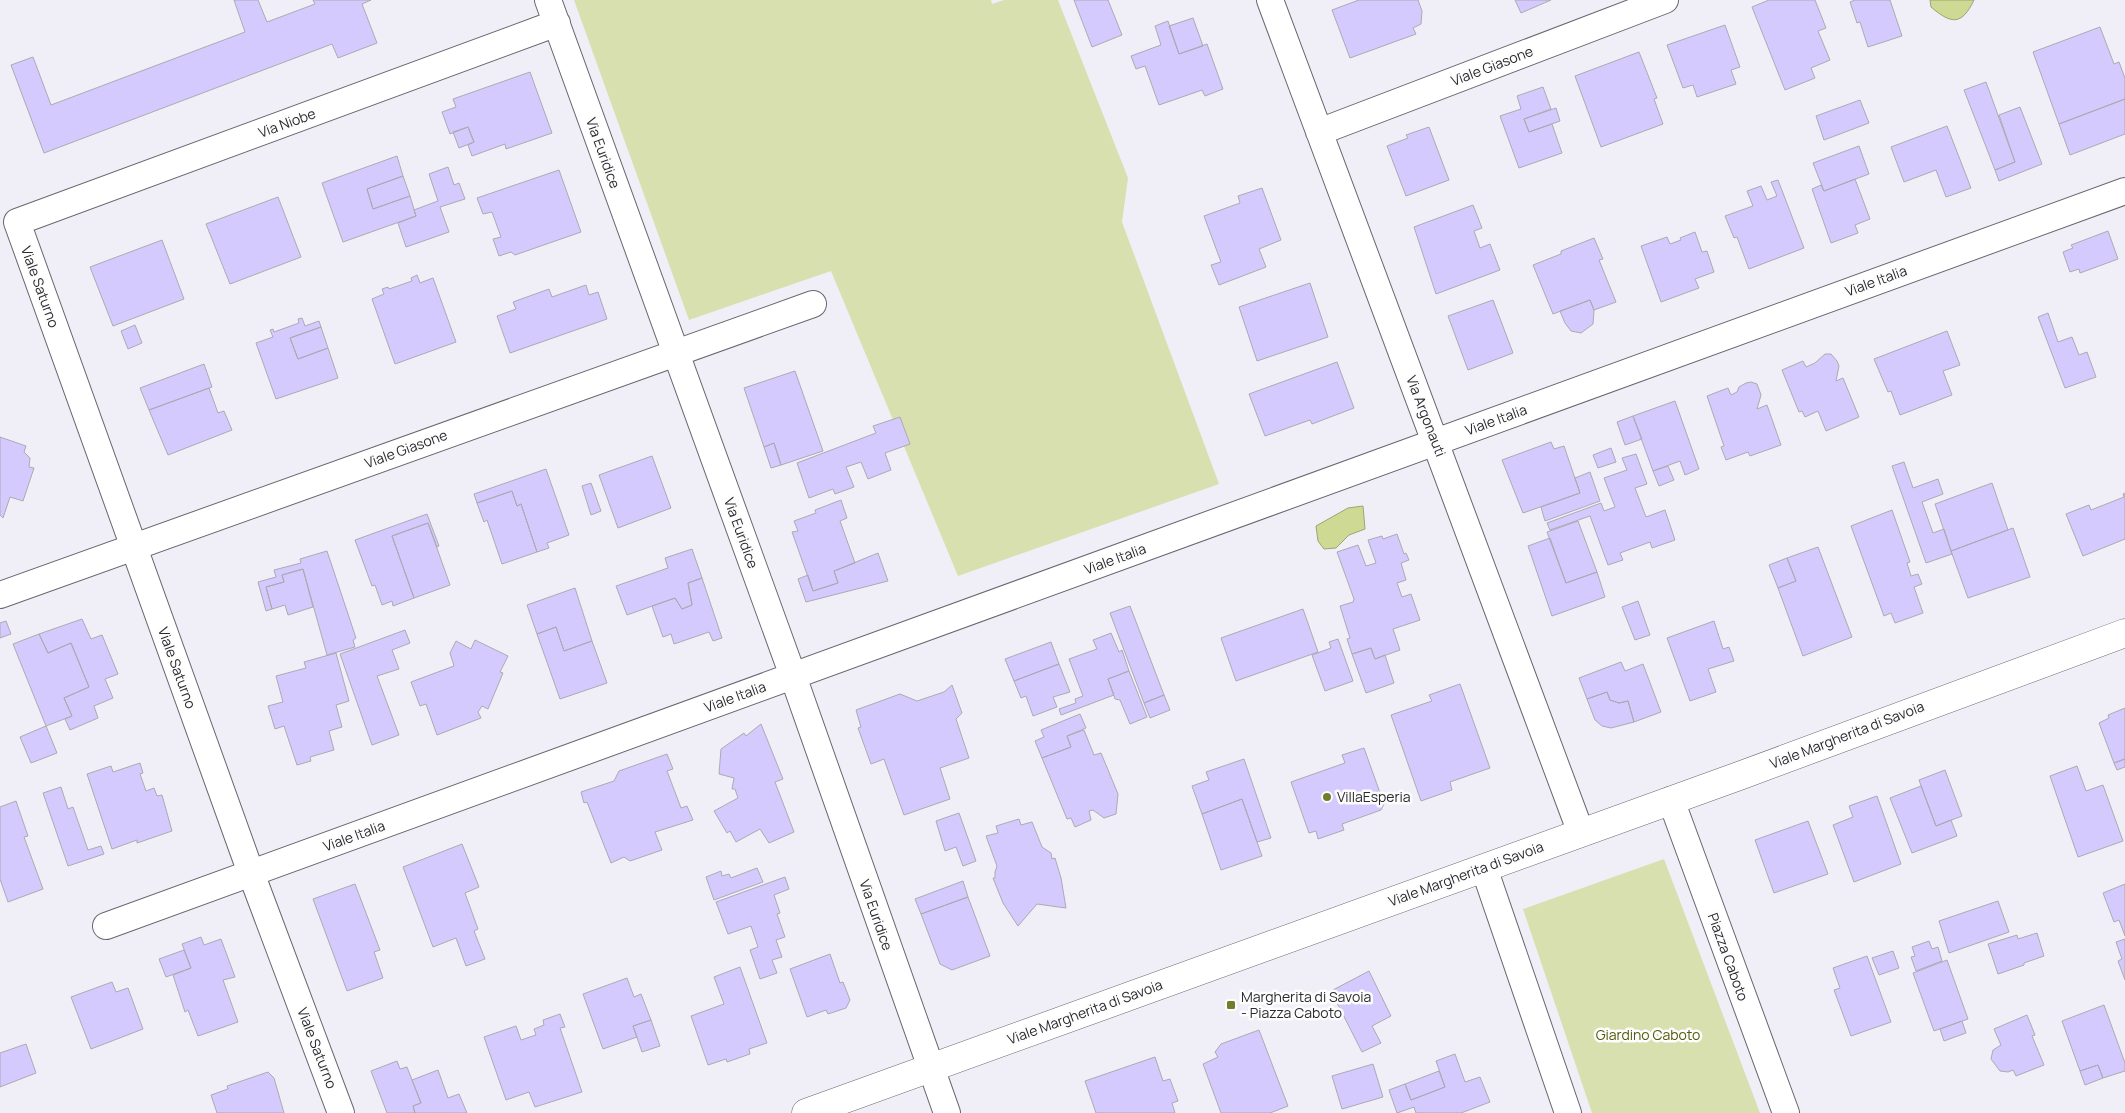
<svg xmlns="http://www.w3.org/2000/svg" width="2125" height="1113" font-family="Manrope,sans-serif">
<rect width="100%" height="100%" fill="#f0eef7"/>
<path fill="#d8e0b0" d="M574,0H991L992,4L1004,0H1058L1128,178L1122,222L1219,484L958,576L831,271L689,320Z
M1664,859L1760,1113H1592L1523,909Z"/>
<path fill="#ced993" stroke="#9da475" d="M1930,0H1974C1962,25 1952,25 1931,7Z
M1363,506L1365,529L1349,535L1336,548L1324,549L1318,541L1316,526L1348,508Z"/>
<path fill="#d4cafe" stroke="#acaab2" d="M234,0H258L267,22L315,4L313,0H371L362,4L377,43L338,58L332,44L44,153L11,65L33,57L51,105L245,32Z
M1074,0H1108L1122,35L1092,47Z
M1359,0H1418L1422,11L1421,24L1413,28L1416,34L1350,58L1332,10Z
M1515,0H1551L1521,13Z
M1769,0H1815L1826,28L1818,31L1830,60L1811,68L1815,78L1785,90L1752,7Z
M1855,0H1890L1902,36L1868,47L1860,22L1857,23L1850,2Z
M1193,18L1203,46L1179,54L1169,26Z
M1168,21L1179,54L1207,44L1223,89L1205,96L1202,90L1159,105L1145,66L1136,69L1131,56L1161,45L1155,26Z
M1725,25L1740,67L1731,70L1736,84L1697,97L1693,85L1683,88L1667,45Z
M2100,27L2114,64L2119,62L2125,78V99L2059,124L2033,52Z
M1639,52L1657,98L1654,99L1663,124L1601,147L1575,76Z
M530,72L552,133L506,149L505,144L472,156L468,145L474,142L468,127L450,134L442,112L456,107L453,99Z
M1986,82L2015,162L1995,170L1964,90Z
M1543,87L1551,109L1524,119L1529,132L1552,124L1562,153L1519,168L1500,116L1521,109L1517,96Z
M2125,99V134L2070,155L2059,124Z
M1860,100L1869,123L1824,140L1816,116Z
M2020,107L2042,164L1999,181L1995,170L2015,162L1999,115Z
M1556,108L1560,121L1529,132L1524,119Z
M1947,126L1971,188L1946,197L1936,170L1904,182L1891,147Z
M468,127L474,142L459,148L453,132Z
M1429,127L1449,180L1406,196L1387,146L1408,138L1406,135Z
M1859,146L1869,174L1824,191L1813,163Z
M397,156L403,176L367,189L373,209L410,196L416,216L343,242L322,183Z
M448,167L454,185L459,183L465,199L440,207L449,232L406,247L398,223L416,216L414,210L438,201L429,174Z
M559,170L581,232L515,255L511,252L499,256L493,239L501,237L492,212L483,214L477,198Z
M403,176L410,196L373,209L367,189Z
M1855,179L1870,219L1855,225L1858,233L1831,243L1812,189L1821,185L1824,191Z
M1778,180L1804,248L1749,269L1737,237L1734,238L1725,216L1753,206L1747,191L1761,186L1767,200L1777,196L1771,182Z
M1262,188L1281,240L1259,249L1266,267L1219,285L1211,265L1221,262L1204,216L1240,203L1238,196Z
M278,197L301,257L230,284L206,224Z
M1473,205L1482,228L1474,231L1480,248L1490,244L1500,270L1436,294L1414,227Z
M2108,231L2118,259L2080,273L2079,269L2070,272L2063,252L2073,248L2071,245Z
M1695,232L1702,252L1707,251L1714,272L1695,279L1699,288L1661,302L1641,246L1667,237L1670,244L1681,240L1680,238Z
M1594,238L1603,259L1599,260L1616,302L1594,310L1590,300L1553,314L1533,265L1561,254V251Z
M162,240L184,299L113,326L90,267Z
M417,275L420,283L433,278L456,342L395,364L372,299L384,294L382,289L388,287L389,289L412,281L411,278Z
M1310,283L1328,337L1257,361L1239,307Z
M586,285L589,295L598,292L607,319L510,353L497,316L516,309L513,302L549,289L552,297Z
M1493,300L1513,353L1468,370L1448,316Z
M1590,300L1594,310L1593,324L1581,333L1571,331L1565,323L1560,311Z
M2048,313L2058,342L2072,337L2079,355L2087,352L2096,377L2065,388L2038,317Z
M302,318L305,326L319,321L321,327L290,338L298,359L328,348L338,378L276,399L256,343L273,337L270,330L273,329L274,332L299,323L298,319Z
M135,325L142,343L128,349L121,331Z
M321,327L328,348L298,359L290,338Z
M1947,331L1960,365L1943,371L1952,395L1900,415L1891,391L1888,392L1874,359Z
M1825,354H1831L1837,361L1839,366L1836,381L1843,378L1859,417L1826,431L1818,411L1805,417L1802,411L1799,412L1782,370L1803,361L1806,367L1815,363Z
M1337,362L1354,408L1312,424L1310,420L1265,436L1249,394Z
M204,364L212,387L149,410L140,388Z
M795,371L823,451L781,465L774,443L764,447L744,388Z
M1751,382L1757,384L1761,395L1757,409L1767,405L1781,445L1750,456L1748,452L1726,460L1721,447L1724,446L1707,396L1728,388L1731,395L1737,392L1739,387L1746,383Z
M209,388L218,413L224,411L232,430L168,455L149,410Z
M1675,401L1699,469L1685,475L1680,461L1653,471L1633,416Z
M1633,416L1642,439L1625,445L1617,422Z
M900,417L910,444L885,453L891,470L868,479L861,462L846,467L854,487L835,494L833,489L809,498L797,463L876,433L873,426Z
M0,437L26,446L24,452L30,458L29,467L34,468L23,501L10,497L3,518L0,515Z
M1551,442L1554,449L1564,446L1580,493L1523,513L1502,460Z
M774,443L781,465L771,468L764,447Z
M1611,448L1616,462L1598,468L1593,455Z
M1636,454L1647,484L1635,488L1646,517L1665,510L1675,540L1652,548L1650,542L1620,553L1623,560L1608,565L1590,516L1550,530L1547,523L1601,503L1604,511L1615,507L1604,478L1627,470L1622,458Z
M652,456L671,508L618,528L599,475Z
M1904,462L1913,488L1938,479L1943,494L1922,502L1933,533L1944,529L1952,554L1926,563L1892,466Z
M1668,466L1674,480L1659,486L1653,471Z
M546,469L569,535L547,543L549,548L537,552L521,504L517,506L512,491L477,503L474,494Z
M1590,472L1600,501L1545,521L1541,507L1580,493L1575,478Z
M591,483L601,511L591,515L582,486Z
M1992,483L2008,530L1951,551L1935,504Z
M512,491L517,506L521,504L537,552L502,564L487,520L484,522L477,503Z
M2125,493V539L2083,556L2066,514L2089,505L2091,510L2124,497L2123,494Z
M841,500L847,518L840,521L855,563L834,571L838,583L813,591L792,532L798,531L794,521L816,513L815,510Z
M1892,510L1910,562L1907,563L1911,576L1918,574L1922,584L1914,587L1923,613L1895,623L1891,613L1884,616L1851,526Z
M427,514L439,546L437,547L428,523L392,536L414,598L393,606L392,601L382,605L375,585L372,586L355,540Z
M1578,521L1597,572L1566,583L1547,532Z
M428,523L450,585L414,598L392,536Z
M2013,528L2030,577L1968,598L1951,551Z
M1397,534L1404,554L1406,553L1409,560L1401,563L1406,580L1397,583L1402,597L1411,594L1420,620L1393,629L1400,650L1375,659L1371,648L1352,654L1347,639L1350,638L1340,606L1353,602L1354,599L1337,552L1358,545L1366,566L1376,563L1368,540L1382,536L1383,539Z
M1550,538L1566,583L1597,572L1605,597L1552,616L1528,546Z
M1818,547L1852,637L1803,656L1778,588L1796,581L1787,558Z
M692,549L702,578L688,583L692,605L682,609L675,598L627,615L616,586L668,568L665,558Z
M327,551L356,638L353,640L355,647L327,655L303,569L282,575L284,582L266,587L272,609L266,611L258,582L276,577L274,570L301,563L300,559Z
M878,553L888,581L806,602L798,579L808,575L813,591L838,583L834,571Z
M1787,558L1796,581L1778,588L1769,565Z
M303,569L313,607L288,615L285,605L272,609L266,587L284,582L282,575Z
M702,578L722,638L713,641L709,632L674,644L671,634L663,637L652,606L675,598L682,609L692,605L688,583Z
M575,588L592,641L564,651L556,627L537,634L527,605Z
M1638,601L1650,635L1635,640L1622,607Z
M1130,606L1164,695L1144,703L1110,613Z
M1303,609L1318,652L1236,681L1221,638Z
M82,619L91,639L102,635L118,674L105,679L113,698L94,706L98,718L70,730L65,719L72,716L64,698L89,687L71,643L48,653L39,634Z
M6,621L11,634L0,638V623Z
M1714,621L1723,649L1729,647L1734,661L1708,669L1716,692L1690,701L1667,638Z
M556,627L564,651L592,641L607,683L560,699L537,634Z
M405,630L410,643L392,650L399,669L377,676L399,735L372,745L340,654Z
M1111,633L1119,652L1122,650L1129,671L1108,679L1114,695L1061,715L1059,709L1076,703L1075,699L1083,696L1069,659L1097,649L1093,640Z
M39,634L48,653L71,643L89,687L64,698L72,716L46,726L13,644Z
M1338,639L1353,681L1325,691L1312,655L1331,648L1329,642Z
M475,640L508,656L500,672L503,673L488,709L482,706L478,712L481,718L437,735L426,704L420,706L411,682L454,666L450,653L456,641L471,649Z
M1051,642L1059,664L1014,681L1005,659Z
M1371,648L1375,659L1385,655L1394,683L1366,693L1352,654Z
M336,653L349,701L336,705L342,727L329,731L334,750L310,757L311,761L297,765L284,726L275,729L268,706L283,702L276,676L306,668L304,662Z
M1621,662L1625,671L1643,664L1661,712L1634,722L1628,701L1619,703L1610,700L1607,692L1587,699L1579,678Z
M1059,664L1070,692L1053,697L1057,707L1033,716L1026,696L1021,698L1014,681Z
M1129,671L1147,717L1130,724L1120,700L1115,699L1108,679Z
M1460,684L1490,768L1450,782L1452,790L1421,801L1391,715L1432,701L1429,695Z
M952,685L962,713L956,719L969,758L940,768L950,799L904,815L884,759L871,764L858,728L861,727L856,710L900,694L917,701L944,692Z
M1607,692L1610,700L1619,703L1628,701L1634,722L1611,728L1602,726L1595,720L1587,699Z
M1164,695L1170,710L1150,718L1144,703Z
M2125,708V759L2114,763L2099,723L2109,718L2108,715Z
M1080,714L1086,728L1067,736L1071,747L1042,758L1035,741L1044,737L1041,730Z
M761,724L783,779L775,782L794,832L769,843L760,829L736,842L730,831L727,833L714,811L738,798L735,789H732L734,778L719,774L721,749L744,733L746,736Z
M46,726L57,753L31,763L20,737Z
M1084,730L1094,755L1101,753L1118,794L1116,814L1104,818L1093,810L1089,811L1091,820L1075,827L1071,818L1067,819L1042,758L1071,747L1067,736Z
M1364,748L1384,804L1381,810L1342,824L1344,830L1318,839L1316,831L1309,833L1291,782L1345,763L1342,755Z
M667,754L673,769L667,771L681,808L687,806L693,820L655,832L662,850L630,861L624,857L611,863L587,802L584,803L581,792L614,781L619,771Z
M1244,759L1271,838L1257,842L1242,799L1202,814L1192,786L1209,780L1206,772Z
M2125,759V767L2117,770L2114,763Z
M140,763L143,773L140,774L146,791L154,788L157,796L162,795L172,831L137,843V840L112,849L87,774L111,766L113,772Z
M2077,766L2086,791L2103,785L2123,841L2078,857L2050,776Z
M1945,770L1962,816L1936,826L1919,780Z
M1921,786L1936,826L1951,820L1957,836L1912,853L1890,798Z
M61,787L68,809L73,807L88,850L101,846L104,854L68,866L43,793Z
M1877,796L1901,864L1854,882L1833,825L1853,817L1849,806Z
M1242,799L1262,856L1221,870L1202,814Z
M16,801L28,836L24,837L43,889L8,902L0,879V807Z
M959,813L976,861L963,866L956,847L945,851L936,821Z
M1019,819L1021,825L1032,822L1042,847L1051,853L1052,859L1055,858L1061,878L1066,908L1037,904L1018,926L1003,903L993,878H995V872L997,866L986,836L998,833L996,826Z
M1808,821L1828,874L1774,893L1755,840Z
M462,844L479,887L465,893L478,929L474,931L485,959L466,966L456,938L433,947L403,867Z
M757,868L763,882L714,900L706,877L721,871L722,876L729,874L731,878Z
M785,877L789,889L774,895L780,913L777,914L785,937L776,940L782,957L772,960L777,973L760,979L750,950L758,947L751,926L728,934L716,902Z
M963,881L968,897L921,914L915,899Z
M355,884L380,950L374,952L383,978L347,991L313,899Z
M2125,884V936L2119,920L2114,922L2103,893Z
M968,897L990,956L952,970L940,964L921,914Z
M1998,901L2009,932L1949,953L1939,921Z
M2037,933L2044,956L2024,963V965L1998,974L1988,944L2017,935L2018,939Z
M201,937L204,945L221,939L235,977L223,980L238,1022L198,1036L188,1010L185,1012L173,975L191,968L182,944Z
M2125,939V980L2118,961L2122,959L2116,942Z
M1929,941L1932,949L1938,947L1942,961L1916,971L1911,957L1915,956L1912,947Z
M184,950L191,968L166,977L159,959Z
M1893,951L1899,968L1879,975L1872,958Z
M830,954L840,983L843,982L850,1000L846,1008L828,1014L826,1010L807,1017L790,969Z
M1867,956L1891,1022L1851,1036L1834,990L1840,988L1833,968Z
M1947,960L1968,1019L1934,1031L1913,973Z
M740,967L767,1043L749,1049L750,1054L727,1062L726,1059L708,1065L691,1016L724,1004L714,977Z
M1369,971L1391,1016L1372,1026L1381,1043L1362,1052L1331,991Z
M627,978L634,997L641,994L651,1020L633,1026L637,1037L603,1049L583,994Z
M112,982L116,992L128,988L143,1029L91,1049L71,997Z
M2104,1005L2125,1063V1071L2103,1078L2098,1065L2080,1071L2062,1021Z
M560,1014L565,1027L560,1028L582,1092L535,1107L529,1092L506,1100L484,1037L516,1026L521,1040L536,1035L534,1029L544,1025L543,1020Z
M2027,1015L2035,1035L2032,1036L2044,1065L2016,1076L2013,1070L2008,1072L2000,1071L1991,1059L1993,1050L2001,1045L1994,1029Z
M651,1020L660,1046L642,1052L633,1026Z
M1962,1021L1966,1033L1944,1041L1940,1029Z
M1259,1030L1288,1106L1270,1113H1221L1203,1064L1218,1057L1215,1052L1221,1044Z
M26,1044L36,1073L0,1087V1053Z
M1455,1054L1465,1082L1480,1077L1490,1102L1461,1113H1416L1414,1107L1397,1113L1389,1090L1405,1084L1411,1100L1445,1087L1436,1061Z
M1155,1057L1163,1081L1170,1079L1178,1101L1172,1103L1175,1113H1096L1085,1081Z
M397,1061L400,1069L407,1067L421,1103L413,1106L415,1113H387L371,1071Z
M1373,1064L1383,1097L1342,1109L1332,1076Z
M2098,1065L2103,1078L2085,1085L2080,1071Z
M438,1070L448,1098L459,1094L467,1113H415L413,1106L421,1103L412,1080Z
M1439,1071L1445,1087L1411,1100L1405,1084Z
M268,1072L274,1078L284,1113H217L211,1095L228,1089L227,1086Z"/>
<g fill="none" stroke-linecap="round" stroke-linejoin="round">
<g stroke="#68676e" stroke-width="28">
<path id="street" d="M548,0L793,676L947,1113
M1270,0L1581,833
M1319,132L1665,0
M0,595L813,304
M1671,800L1786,1113
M1484,868L1568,1113
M106,926L2125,191
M341,1113L251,873L17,222L557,23"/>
</g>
<g stroke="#68676e" stroke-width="29">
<path id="secondary" d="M806,1113L1739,776L2125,633"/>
</g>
<use href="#street" stroke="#fff" stroke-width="26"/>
<use href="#secondary" stroke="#fff" stroke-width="28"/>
</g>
<g fill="#737c28" stroke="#fdfdfe" stroke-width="2">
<circle cx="1327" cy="797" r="5"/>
<rect x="1226" y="1000" width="10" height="10" rx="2.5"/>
</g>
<g text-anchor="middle" stroke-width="5" stroke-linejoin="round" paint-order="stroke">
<g font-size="14" fill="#2b2a2e" stroke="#fdfdfe">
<text transform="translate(1492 66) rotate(-21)" y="5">Viale Giasone</text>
<text transform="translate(287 123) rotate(-20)" y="5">Via Niobe</text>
<text transform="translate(603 153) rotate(70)" y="5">Via Euridice</text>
<text transform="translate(1876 281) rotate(-20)" y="5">Viale Italia</text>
<text transform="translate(40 287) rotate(70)" y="5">Viale Saturno</text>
<text transform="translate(1426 416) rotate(69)" y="5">Via Argonauti</text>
<text transform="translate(1496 420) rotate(-20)" y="5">Viale Italia</text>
<text transform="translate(406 449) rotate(-20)" y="5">Viale Giasone</text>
<text transform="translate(741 533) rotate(70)" y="5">Via Euridice</text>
<text transform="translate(1115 559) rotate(-20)" y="5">Viale Italia</text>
<text transform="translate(177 668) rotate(70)" y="5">Viale Saturno</text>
<text transform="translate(735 697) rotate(-20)" y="5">Viale Italia</text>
<text transform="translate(1847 735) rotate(-21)" y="5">Viale Margherita di Savoia</text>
<text transform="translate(354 836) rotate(-20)" y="5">Viale Italia</text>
<text transform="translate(1466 874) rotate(-20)" y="5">Viale Margherita di Savoia</text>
<text transform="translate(876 915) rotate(71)" y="5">Via Euridice</text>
<text transform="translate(1728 957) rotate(70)" y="5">Piazza Caboto</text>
<text transform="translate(1085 1012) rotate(-20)" y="5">Viale Margherita di Savoia</text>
<text transform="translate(317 1048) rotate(69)" y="5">Viale Saturno</text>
</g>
<g font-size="14" fill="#2b2a2e" stroke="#fdfdfe" text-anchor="start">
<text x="1337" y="802">VillaEsperia</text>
<text x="1241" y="1002">Margherita di Savoia<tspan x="1241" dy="16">- Piazza Caboto</tspan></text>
</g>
<g font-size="14" fill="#535b0b" stroke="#fdfdfe">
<text x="1648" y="1040">Giardino Caboto</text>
</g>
</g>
</svg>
